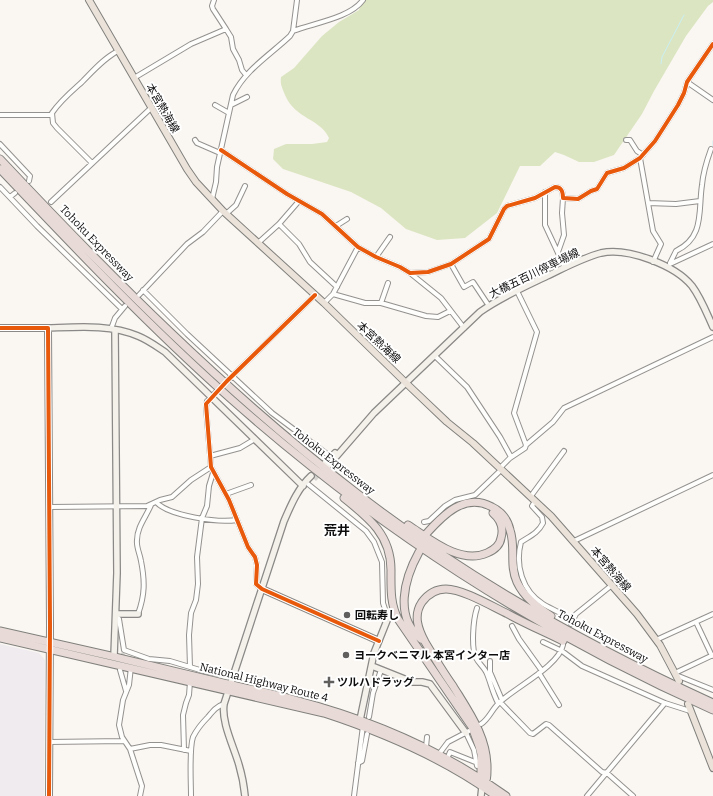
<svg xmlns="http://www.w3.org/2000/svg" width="713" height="796" font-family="Bitter,'Noto Sans JP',serif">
<rect width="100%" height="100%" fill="#faf7f2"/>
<path fill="#f0ebef" d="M0,644L39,653L45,660L44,796H0Z"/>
<path fill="#dce5c2" d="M361,0H713V2L708,6L686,36L654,91L642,114L614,155L594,162H579L564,155L555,152L540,166H520L497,213L465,238L437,240L406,229L381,208L351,192L283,169L273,159L274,149L286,144H312L327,142L329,138C321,119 295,119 285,95C282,87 280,85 281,77L294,68L322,36L339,22L359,10Z"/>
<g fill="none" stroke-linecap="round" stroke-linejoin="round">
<path stroke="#caeff3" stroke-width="1" d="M661,64L662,57L684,15
M689,86L713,103
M713,141V149"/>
<path stroke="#d6d4d0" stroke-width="4" stroke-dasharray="4 2" stroke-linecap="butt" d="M120,668L123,653"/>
<path stroke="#d6d4d0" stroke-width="5.5" stroke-dasharray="5.5 3" stroke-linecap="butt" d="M314,479L322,471"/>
<g stroke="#949290" stroke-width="6">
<path id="street" d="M214,0L212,6L213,9L226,29
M293,31C314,23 350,18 363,0
M134,78L191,44L226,29L231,37L233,49L239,60L242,70L246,75
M687,82L713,100
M215,105L229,113
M231,105L247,97
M0,115H52
M195,140L197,143L220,153
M626,140H630L637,151L643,155
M0,144L30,176L29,181
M221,150L287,194L322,214L358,247L376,257L400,267L410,273L428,272L451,264L489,239L504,209L507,206L535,198L555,187C562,187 563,192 563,198L578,199L591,191L597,189L607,173L624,168L640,158L655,141L678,105L684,93L687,82L713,44
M640,158L653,231L661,244L653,262
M92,163L57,128L53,123L52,113C60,101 72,91 82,82C93,71 104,58 118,51
M0,187L37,226L122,309
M545,192V225L565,268
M10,197L15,193
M212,199L216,182L217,167L233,95C245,70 270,55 290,36L293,31L297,0
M51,202L151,108
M648,203L676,204L700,201
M226,214L236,205L245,186
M279,224L299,244L310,262L337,287
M336,226L347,219
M258,243L279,224L299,201
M558,252L564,235L562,213L563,198
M376,257L390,237
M670,263L676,251C705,237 698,211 702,185C703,173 707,160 711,149
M451,264L464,287L473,282L489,306
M670,264L713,244
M410,273L441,298L464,328
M143,290L187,334L272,413L331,457
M517,291L537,332L514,413L526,445
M333,294L365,303H381L426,316L438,317L450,311
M139,295L187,244L203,232L223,211
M324,303L333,294L358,247
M381,303L388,283
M111,329L115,318L125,306
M435,356L467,387L500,437L511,457
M227,381L315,295
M214,394L217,391
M207,401L206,407L211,467L229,500L248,547L255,557L257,565L256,584L262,589
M210,456L240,448L255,439
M500,468L510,458L525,448L526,445L553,422L564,408L713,337
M308,484L366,531L374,542L382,562L383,603L388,618
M226,494L251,485
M531,496L564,451
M535,501L532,506L542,517L543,523C538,533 530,536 521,542C515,565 522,591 543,604C553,610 564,614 573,620
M156,502C169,516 218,523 237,520
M50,507L147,506L160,500L172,497L191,480L211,467
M424,522L429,521L445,506L455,500L475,495L501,470
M574,541L713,475
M477,608C473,620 471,648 476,658C479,664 485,668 487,674C491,684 493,694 498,703
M138,614C145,595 145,581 141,561C140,554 136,547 137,540C137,527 146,517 151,505
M116,616L119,619L124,650L149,659L170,661L200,670L218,674
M696,622L712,656
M571,624L576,614L612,585
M512,626L519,639L542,671
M656,640L713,614
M543,642L562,651L582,666L665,703L690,711
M490,661V672L502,700
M131,667L129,685L123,700L119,725L122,737L130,749L142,786L140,796
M190,667L189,635L191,613L196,600L198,584L197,557L202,518L207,506L209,486L213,473
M120,670L126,691
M539,673L559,705
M675,673L713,655
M676,675L713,690
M500,702L530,733L533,734L546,724L549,725L602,772L607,773L633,796
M369,717L373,693L381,670
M481,724C489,719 492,709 499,703C514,688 559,666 563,645
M466,733L474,750L477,766
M49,742L124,741
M426,747L427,737
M130,749L150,745H161L191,751
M184,750L183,715L186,703L189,695L190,682
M439,754L448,742L469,731
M447,759L450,752L475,762
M358,763L362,761L367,734
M191,796C191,782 189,749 193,737C197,729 202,723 208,717C213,711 217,706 224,704
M354,796L363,726
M587,796L665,703"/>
</g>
<g stroke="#8a8987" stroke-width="8">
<path id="secondary" d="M0,328H48L50,625L49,796
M48,328C77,327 111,324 138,336C148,340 156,346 165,352L303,486
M325,463L335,453
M328,466L374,413L480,312C501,297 524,287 547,276C564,268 582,258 601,253C627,247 675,265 692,286C701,298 707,314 713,327
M262,589L379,641
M116,614H138
M114,656L117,573L115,330
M372,666L412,682H422L430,684L466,733
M360,720L374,653L388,618
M245,796C244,786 242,775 239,765C234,747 221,722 224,704L284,521C291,505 298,488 311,476
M481,796L482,787"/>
</g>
<g stroke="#81807d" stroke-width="8">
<path id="primary" d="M89,0L187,169L196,182L223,211L324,303L406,383L447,422L473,443L551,516L637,614L660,645L679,681
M688,704L713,768"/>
</g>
<g stroke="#81807d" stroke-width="9">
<path id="highway" d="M0,159C111,277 225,392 354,491C464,577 586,645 713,703
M0,169C75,248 150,327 231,399C378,529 534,630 713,710
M344,498C369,518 391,535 391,570C391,588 390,603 398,619L472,727L479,746L481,754V782
M408,525C430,539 460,565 487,553C494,550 500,545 501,538C504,528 500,519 493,513
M426,534C443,515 465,492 492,507C501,511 508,520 510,530C516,547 509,565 517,582C524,597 537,607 551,616
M419,552C404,579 394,617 421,639
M0,631C73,647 146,664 219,682C244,688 270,693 295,700C372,720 442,750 506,796
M0,638L324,713C385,733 444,758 496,796
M483,785C487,781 487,776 487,770C488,738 469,712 453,686C443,672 434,657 425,642C418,629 413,615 422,602C428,594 437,589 446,589C463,589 493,607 508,614C526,624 545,632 563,641"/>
</g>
<use href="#street" stroke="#fefefd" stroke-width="4"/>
<use href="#secondary" stroke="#f4f0ea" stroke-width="5.5"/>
<use href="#primary" stroke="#ebe3da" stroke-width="6"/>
<use href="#highway" stroke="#e8dbd7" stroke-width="7"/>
<g stroke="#fff" stroke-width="6">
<path id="cycleway" d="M221,150L287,194L322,214L358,247L376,257L400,267L410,273L428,272L451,264L489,239L504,209L507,206L535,198L555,187C562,187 563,192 563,198L578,199L591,191L597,189L607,173L624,168L640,158L655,141L678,105L684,93L687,82L713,44
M315,295L227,381L206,404L211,467L229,500L248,547L255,557L257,565L256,584L262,589L379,641
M0,328H48L50,625L49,796"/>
</g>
<use href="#cycleway" stroke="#e8590c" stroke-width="4"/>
</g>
<g fill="#605f5d" stroke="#fff" stroke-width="1.5">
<circle cx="347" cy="615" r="4"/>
<circle cx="346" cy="655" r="4"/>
<path d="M327 676h4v4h4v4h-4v4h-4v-4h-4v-4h4z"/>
</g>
<g text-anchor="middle" stroke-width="4" stroke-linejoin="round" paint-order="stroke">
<g font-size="11" fill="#0d0d0d" stroke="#fff">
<text transform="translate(163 108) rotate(60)" y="4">本宮熱海線</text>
<text transform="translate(97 243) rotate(46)" y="4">Tohoku Expressway</text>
<text transform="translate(534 273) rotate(-26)" y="4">大橋五百川停車場線</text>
<text transform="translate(379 342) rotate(43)" y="4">本宮熱海線</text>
<text transform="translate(334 461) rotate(38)" y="4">Tohoku Expressway</text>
<text transform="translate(611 569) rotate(49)" y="4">本宮熱海線</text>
<text transform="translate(603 636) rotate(28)" y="4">Tohoku Expressway</text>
<text transform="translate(264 682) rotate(14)" y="4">National Highway Route 4</text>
</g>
<g font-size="11" font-weight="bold" fill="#0d0d0d" stroke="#fff" text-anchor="start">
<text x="355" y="619">回転寿し</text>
<text x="354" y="659">ヨークベニマル 本宮インター店</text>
<text x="337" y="686">ツルハドラッグ</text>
</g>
<g font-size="13" font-weight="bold" fill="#0d0d0d" stroke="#fff">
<text x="337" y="535">荒井</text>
</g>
</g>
</svg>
